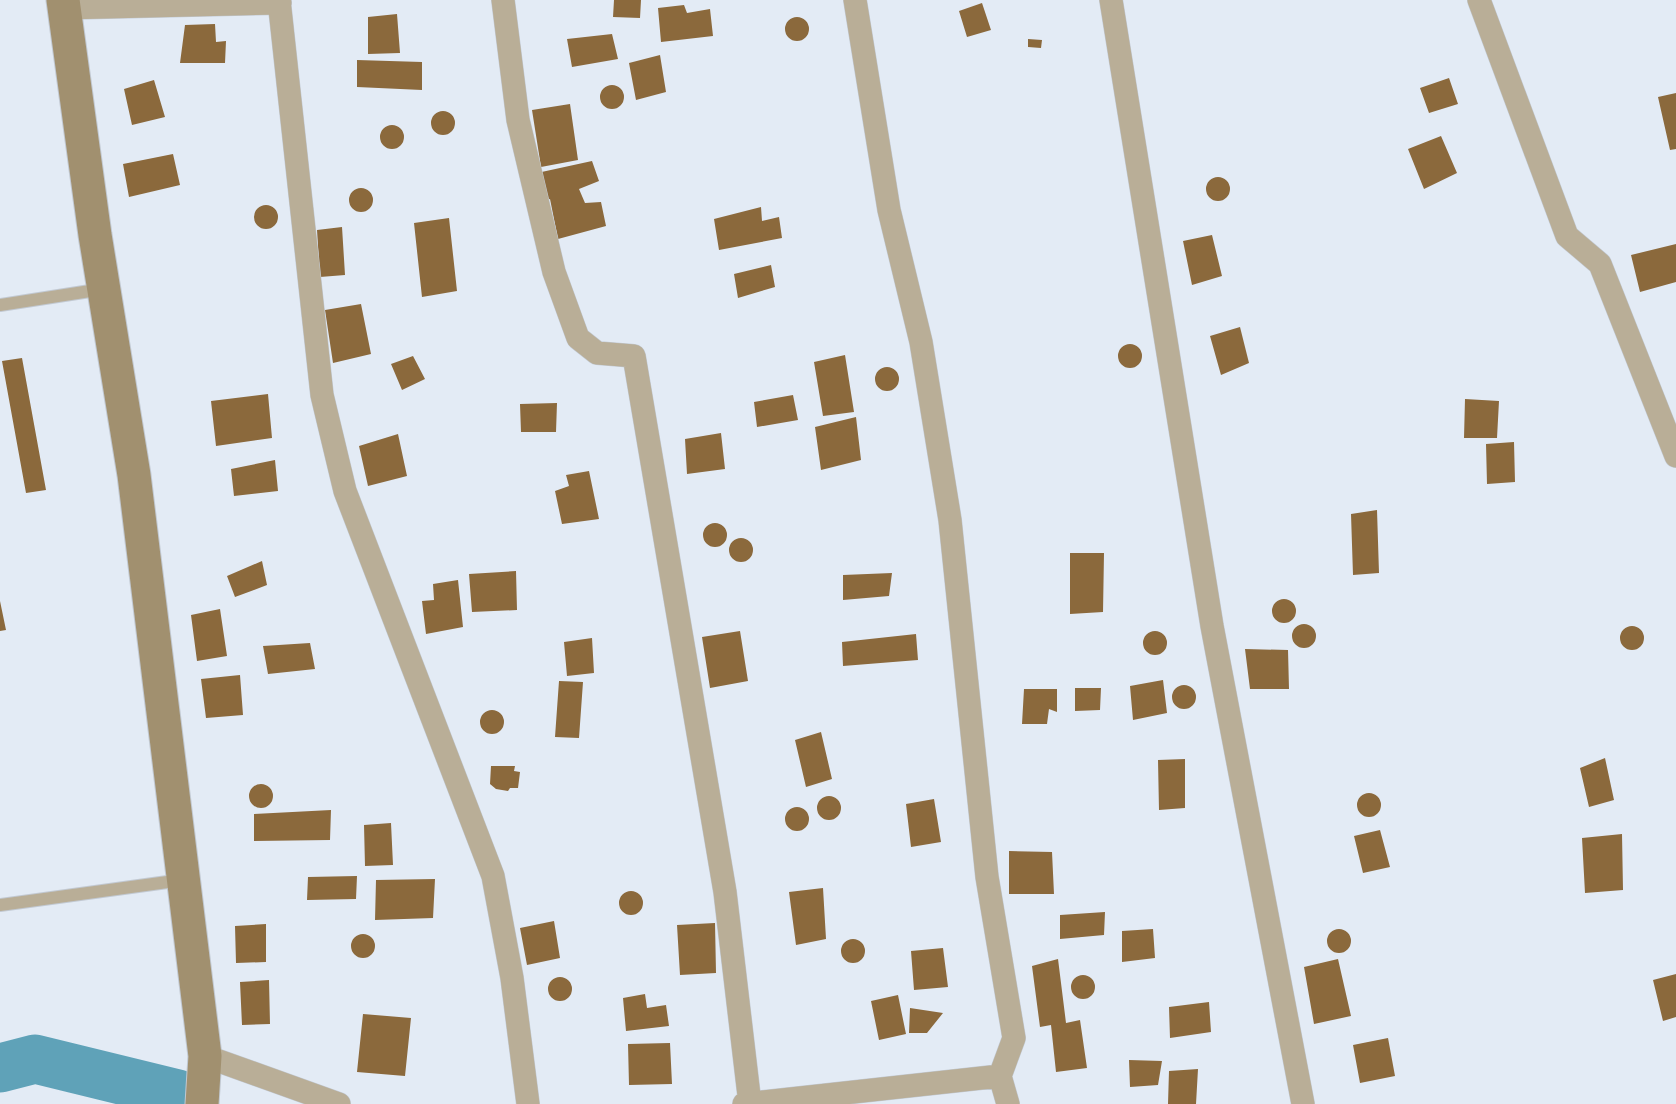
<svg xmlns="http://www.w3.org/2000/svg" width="1676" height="1104" font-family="'Public Sans',sans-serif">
<rect width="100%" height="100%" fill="#e3ebf5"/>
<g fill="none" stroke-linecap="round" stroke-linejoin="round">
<path stroke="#5fa2b8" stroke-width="49" d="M0,1068L35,1059L178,1094"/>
</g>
<path fill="#8b693c" d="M614,0H641L640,18L613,17Z
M982,3L991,30L967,37L959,11Z
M684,5L687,13L710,9L713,36L661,42L658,8Z
M397,14L400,53L368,54V17Z
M785 29a12 12 0 1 1 24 0a12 12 0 1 1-24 0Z
M215,24L216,42L226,41L225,63H180L185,25Z
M612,34L618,59L572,67L567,39Z
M1028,39L1042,40L1041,48L1028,47Z
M660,55L666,92L636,100L629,63Z
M357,60L422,62V90L357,87Z
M1449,78L1458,104L1429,113L1420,88Z
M154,80L165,117L132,125L124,89Z
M600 97a12 12 0 1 1 24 0a12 12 0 1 1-24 0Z
M1676,93V149L1670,150L1658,97Z
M570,104L578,160L541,167L532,110Z
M431 123a12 12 0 1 1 24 0a12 12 0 1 1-24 0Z
M380 137a12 12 0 1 1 24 0a12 12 0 1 1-24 0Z
M1441,136L1457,173L1424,189L1408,149Z
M173,154L180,185L129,197L123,164Z
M592,161L599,181L579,189L585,203L601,202L606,226L558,239L550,199L542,201L537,173Z
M1206 189a12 12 0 1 1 24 0a12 12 0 1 1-24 0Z
M349 200a12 12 0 1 1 24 0a12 12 0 1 1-24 0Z
M254 217a12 12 0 1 1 24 0a12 12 0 1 1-24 0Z
M761,207L762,221L779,217L782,238L719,250L714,219Z
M449,218L457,291L422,297L414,223Z
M342,227L345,275L320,277L317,230Z
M1212,235L1222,276L1192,285L1183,241Z
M1676,244V282L1640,292L1631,255Z
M771,265L775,287L738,298L734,274Z
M361,304L371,354L333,363L325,310Z
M1240,327L1249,363L1221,375L1210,336Z
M1118 356a12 12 0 1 1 24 0a12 12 0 1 1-24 0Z
M845,355L854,412L823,416L814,362Z
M413,356L425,379L402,390L391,364Z
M22,358L46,490L26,493L2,361Z
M875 379a12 12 0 1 1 24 0a12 12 0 1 1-24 0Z
M268,394L272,438L216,446L211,401Z
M793,395L798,420L757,427L754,402Z
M1465,399L1499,401L1497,438H1464Z
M557,403L556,432H521L520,404Z
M856,417L861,460L821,470L815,427Z
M721,433L725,469L687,474L685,439Z
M398,434L407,476L368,486L359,446Z
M1514,442L1515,482L1487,484L1486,444Z
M275,460L278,491L234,496L231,469Z
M589,471L599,519L562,524L555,491L569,486L566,475Z
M1377,510L1379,573L1353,575L1351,514Z
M703 535a12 12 0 1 1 24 0a12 12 0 1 1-24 0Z
M729 550a12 12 0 1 1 24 0a12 12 0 1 1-24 0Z
M1070,553H1104L1103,612L1070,614Z
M262,561L267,585L235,597L227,576Z
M516,571L517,610L472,612L469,574Z
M892,573L889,596L843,600V575Z
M458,580L463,627L426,634L422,601L434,600L433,584Z
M1272 611a12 12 0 1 1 24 0a12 12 0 1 1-24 0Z
M0,601L6,630L0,631Z
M220,609L227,656L197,661L191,615Z
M1292 636a12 12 0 1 1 24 0a12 12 0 1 1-24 0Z
M1620 638a12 12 0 1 1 24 0a12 12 0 1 1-24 0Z
M740,631L748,681L710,688L702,637Z
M1143 643a12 12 0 1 1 24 0a12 12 0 1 1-24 0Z
M916,634L918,660L843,666L842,642Z
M592,638L594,673L567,676L564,642Z
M310,643L315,669L268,674L263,646Z
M1245,649L1288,650L1289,689H1250Z
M240,675L243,715L206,718L201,679Z
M1163,680L1167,713L1133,720L1130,686Z
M559,681L583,682L579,738L555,737Z
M1172 697a12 12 0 1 1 24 0a12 12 0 1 1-24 0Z
M1075,688H1101L1100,710L1075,711Z
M1024,689H1057V712L1049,709L1047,724H1022Z
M480 722a12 12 0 1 1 24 0a12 12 0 1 1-24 0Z
M821,732L832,779L806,787L795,740Z
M1605,758L1614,800L1589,807L1580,768Z
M1185,759V808L1159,810L1158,760Z
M491,766H515L514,771L520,772L518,788H510L508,791L496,789L490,784Z
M249 796a12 12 0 1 1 24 0a12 12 0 1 1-24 0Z
M1357 805a12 12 0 1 1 24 0a12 12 0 1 1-24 0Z
M817 808a12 12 0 1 1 24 0a12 12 0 1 1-24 0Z
M934,799L941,842L911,847L906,804Z
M785 819a12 12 0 1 1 24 0a12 12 0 1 1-24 0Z
M331,810L330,840L254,841V814Z
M391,823L393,865L365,866L364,825Z
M1380,830L1390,867L1363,873L1354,836Z
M1622,834L1623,890L1585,893L1582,838Z
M1009,851L1052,852L1054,894H1009Z
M357,876L356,899L307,900L308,877Z
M435,879L433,918L375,920L376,880Z
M823,888L826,939L796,945L789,892Z
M619 903a12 12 0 1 1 24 0a12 12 0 1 1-24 0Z
M1105,912L1104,935L1060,939V915Z
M554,921L560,958L527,965L520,928Z
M715,923L716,973L680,975L677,925Z
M266,924V962L236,963L235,926Z
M1153,929L1155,958L1122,962V931Z
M1327 941a12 12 0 1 1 24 0a12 12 0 1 1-24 0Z
M351 946a12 12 0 1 1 24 0a12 12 0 1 1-24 0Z
M841 951a12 12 0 1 1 24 0a12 12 0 1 1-24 0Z
M943,948L948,987L914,990L911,951Z
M1058,959L1066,1023L1080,1020L1087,1068L1056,1072L1051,1025L1040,1027L1032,966Z
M1338,959L1351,1016L1314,1024L1304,967Z
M1676,974V1017L1663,1021L1653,980Z
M1071 987a12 12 0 1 1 24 0a12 12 0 1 1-24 0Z
M548 989a12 12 0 1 1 24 0a12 12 0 1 1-24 0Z
M269,980L270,1024L242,1025L240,982Z
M645,994L647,1008L666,1005L669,1026L626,1031L623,998Z
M898,995L906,1034L879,1040L871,1001Z
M1209,1002L1211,1032L1170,1038L1169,1007Z
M910,1008L943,1013L927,1033H909Z
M363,1014L411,1018L405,1076L357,1072Z
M1388,1038L1395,1076L1360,1083L1353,1045Z
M670,1043L672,1084L629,1085L628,1044Z
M1129,1060L1162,1061L1158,1085L1130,1087Z
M1198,1069L1196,1104H1168L1169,1071Z"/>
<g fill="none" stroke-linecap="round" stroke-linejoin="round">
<g stroke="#c2c9d2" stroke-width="14">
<path id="lane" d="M0,305L103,289
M0,905L182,880"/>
</g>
<g stroke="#c2c9d2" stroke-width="24">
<path id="street" d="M279,0L322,395L345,491L493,876L512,978L528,1104
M503,0L518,120L554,272L578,338L597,353L634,356L725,892L750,1104
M855,0L889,210L921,342L950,520L987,877L1014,1038L1000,1076L1008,1104
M1111,0L1212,626L1303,1104
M1479,0L1567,236L1600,264L1676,456
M64,8L280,3
M205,1056L339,1104
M744,1104L1000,1076"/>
</g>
<g stroke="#c2c9d2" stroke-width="35">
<path id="secondary" d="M63,0L95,235L134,475L205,1056L202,1104"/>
</g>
<use href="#lane" stroke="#b9ae97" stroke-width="12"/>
<use href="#street" stroke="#b9ae97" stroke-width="23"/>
<use href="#secondary" stroke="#a1906f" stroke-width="33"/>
</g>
</svg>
